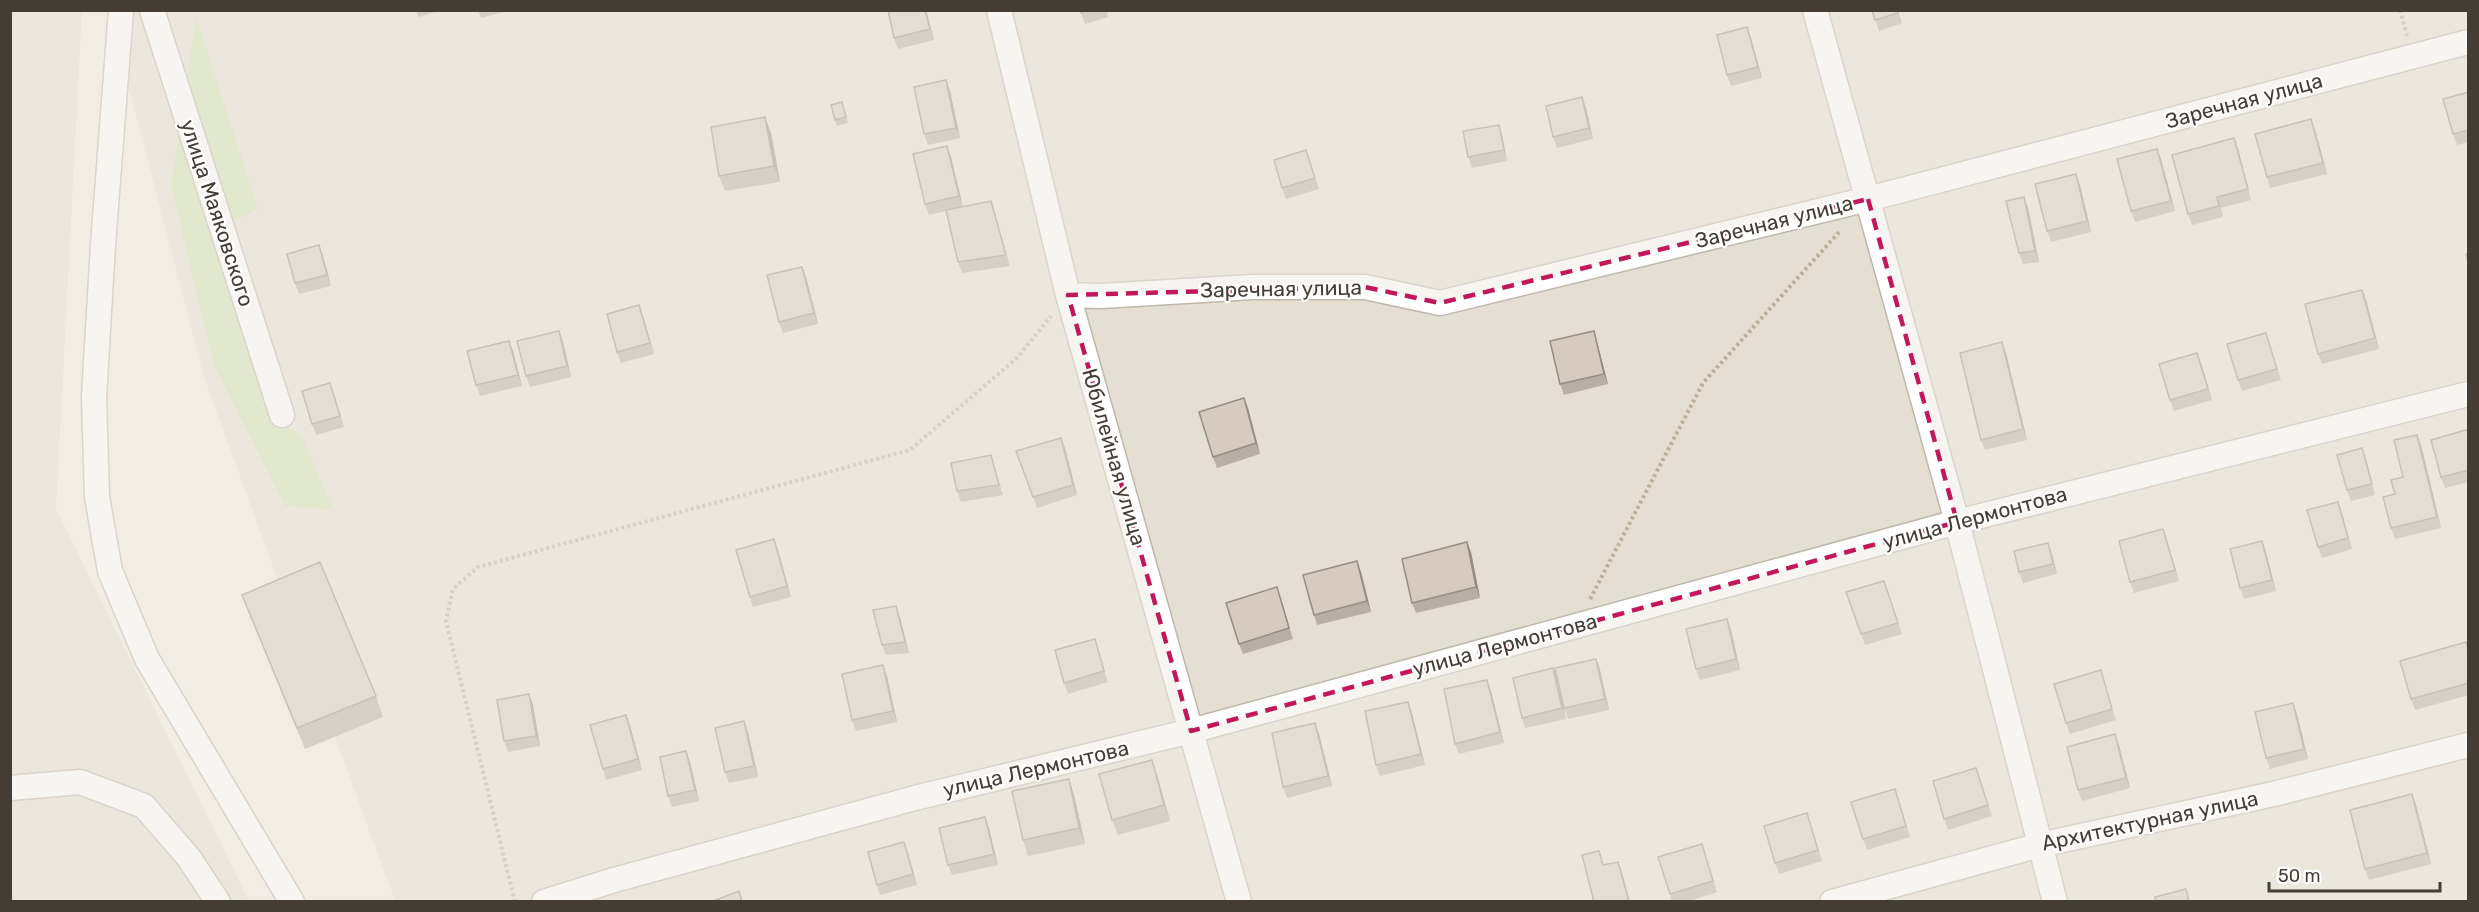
<svg xmlns="http://www.w3.org/2000/svg" width="2479" height="912" font-family="Rubik,sans-serif">
<rect width="100%" height="100%" fill="#f1ede5"/>
<path fill="#e5dfd3" d="M10,11H82L56,509L249,901H11Z
M109,11H2468V901H395L204,377Z"/>
<path fill="#cee3b0" d="M196,17L258,209L215,230L277,421L301,434L333,510L285,506L214,365L171,185Z"/>
<g fill="none" stroke-linecap="round" stroke-linejoin="round">
<g stroke="#bfb7ab" stroke-width="27">
<path id="minor" d="M121,10L103,245L94,397L97,497L110,571L147,659L292,902
M152,10L282,415
M999,10L1068,295L1239,902
M1815,10L1957,522L2055,902
M1068,295L1101,296L1253,287H1365L1440,303L1868,199L2468,42
M10,788L80,782L144,806L189,858L218,902
M544,902L614,880L915,798L1191,731L1957,522L2468,394
M1832,902L2040,845L2278,793L2468,745"/>
</g>
<path stroke="#bdaf9a" stroke-width="4" stroke-dasharray="3 3" stroke-linecap="butt" d="M2400,10L2407,36
M1590,599L1703,383L1840,231
M515,902L446,621L453,589L478,567L910,450L1018,357L1051,316"/>
<use href="#minor" stroke="#fff" stroke-width="24"/>
</g>
<path fill="#b7afa3" d="M416,10H443L418,17Z
M478,10H511L481,18Z
M888,10H926L934,40L898,49L894,38Z
M1080,10H1106L1108,17L1085,24Z
M1872,10H1898L1902,23L1879,31Z
M1747,27L1751,38L1762,78L1731,86L1727,75Z
M946,80L950,91L960,138L928,145L924,134Z
M2469,92V142L2457,145L2453,134Z
M1582,97L1586,108L1593,139L1557,148L1553,137Z
M842,102L848,123L837,126L835,120Z
M765,117L771,133L780,182L725,191L719,176Z
M2311,119L2315,130L2327,174L2270,188L2267,177Z
M1499,125L1502,135L1507,161L1472,168L1468,157Z
M2234,138L2238,149L2251,200L2221,208L2223,217L2192,225L2188,214Z
M947,146L951,157L963,207L994,212L1010,266L962,273L958,262L946,211L929,215L925,204Z
M1306,150L1319,189L1286,199L1282,188Z
M2161,159L2175,211L2135,222L2131,211Z
M2080,185L2091,232L2051,242L2047,231Z
M2024,197L2028,208L2039,262L2023,264L2019,253Z
M323,256L331,286L299,294L295,283Z
M806,277L818,324L783,333L779,322Z
M2366,300L2379,349L2322,364L2318,354Z
M639,305L654,354L621,363L617,352Z
M559,331L563,342L571,377L530,387L526,376Z
M1594,331L1597,342L1608,384L1564,395L1560,384Z
M2266,333L2281,380L2242,391L2238,380Z
M509,341L513,351L522,386L480,396L476,385Z
M2006,353L2027,440L1985,450L1981,440Z
M2201,363L2212,400L2174,411L2170,400Z
M334,393L344,427L316,435L312,424Z
M1248,408L1260,454L1217,468L1213,457Z
M2469,429V482L2445,488L2441,477Z
M2417,435L2421,445L2441,528L2395,539L2391,528L2395,494L2403,477Z
M1065,448L1077,495L1037,508L1016,451Z
M2362,448L2375,495L2351,501L2347,490Z
M991,455L1003,495L961,502L957,491Z
M2338,502L2352,549L2322,558L2318,547Z
M2163,529L2179,581L2134,593L2130,582Z
M774,539L791,597L753,607L750,597Z
M2262,541L2266,552L2276,591L2244,599L2240,588Z
M1471,552L1480,598L1416,613L1412,603Z
M2052,554L2057,574L2023,583L2019,572Z
M1361,572L1371,612L1317,625L1314,615Z
M1884,581L1902,634L1865,645L1846,592Z
M242,595L376,696L383,717L305,749L250,615Z
M1281,598L1293,639L1243,654L1239,644Z
M900,617L909,653L886,655L882,645Z
M1727,619L1731,630L1740,670L1700,680L1696,669Z
M1095,639L1108,682L1068,694L1064,683Z
M2466,642L2469,651V695L2415,710L2411,699Z
M1596,659L1600,670L1609,710L1568,719L1564,708Z
M1553,668L1557,679L1566,719L1525,728L1522,718Z
M887,676L897,722L856,731L852,720Z
M2104,681L2116,720L2070,734L2066,723Z
M1491,691L1504,743L1459,754L1455,744Z
M529,694L533,705L540,746L508,752L504,741Z
M1408,702L1412,713L1425,765L1380,776L1376,765Z
M2293,703L2297,714L2308,759L2270,769L2266,758Z
M1315,723L1319,734L1332,786L1287,798L1283,787Z
M630,726L642,770L606,780L603,769Z
M748,732L758,777L729,783L725,772Z
M2119,745L2130,788L2082,801L2078,790Z
M690,762L699,801L672,807L668,796Z
M1157,775L1170,821L1118,835L1112,820Z
M1980,779L1992,816L1948,830L1944,819Z
M2412,794L2416,805L2431,864L2369,880L2365,869Z
M1074,795L1085,844L1028,856L1023,840Z
M1899,800L1910,837L1867,850L1863,839Z
M985,817L989,828L998,865L952,875L948,865Z
M1811,824L1822,861L1779,874L1775,863Z
M904,842L917,885L880,895L877,885Z
M1702,844L1717,892L1686,902H1672L1670,894Z"/>
<path fill="#958e85" d="M925,10H926L934,40L930,29Z
M1747,27L1751,38L1762,78L1758,67Z
M946,80L950,91L960,138L956,128Z
M1582,97L1586,108L1593,139L1589,128Z
M765,117L771,133L780,182L774,166Z
M2311,119L2315,130L2327,174L2323,163Z
M1499,125L1502,135L1507,161L1504,150Z
M2234,138L2238,149L2251,200L2248,189Z
M947,146L951,157L963,207L959,196Z
M2157,149L2161,159L2175,211L2171,201Z
M2076,174L2080,185L2091,232L2087,221Z
M2024,197L2028,208L2039,262L2035,251Z
M319,245L323,256L331,286L327,275Z
M802,267L806,277L818,324L814,313Z
M2362,290L2366,300L2379,349L2375,338Z
M639,305L643,316L654,354L650,343Z
M559,331L563,342L571,377L567,366Z
M1594,331L1597,342L1608,384L1604,374Z
M509,341L513,351L522,386L518,375Z
M2002,342L2006,353L2027,440L2023,429Z
M2197,353L2201,363L2212,400L2208,389Z
M1244,398L1248,408L1260,454L1256,443Z
M2417,435L2421,445L2441,528L2437,517Z
M1061,438L1065,448L1077,495L1073,485Z
M2362,448L2366,459L2375,495L2372,484Z
M2338,502L2342,513L2352,549L2348,538Z
M2163,529L2167,540L2179,581L2175,570Z
M774,539L778,550L791,597L787,586Z
M2262,541L2266,552L2276,591L2272,580Z
M1467,542L1471,552L1480,598L1476,587Z
M2048,543L2052,554L2057,574L2053,564Z
M1357,561L1361,572L1371,612L1367,601Z
M896,606L900,617L909,653L905,642Z
M1727,619L1731,630L1740,670L1736,659Z
M1596,659L1600,670L1609,710L1605,699Z
M883,665L887,676L897,722L893,711Z
M1553,668L1557,679L1566,719L1562,708Z
M1487,680L1491,691L1504,743L1500,732Z
M529,694L533,705L540,746L536,736Z
M1408,702L1412,713L1425,765L1421,754Z
M2293,703L2297,714L2308,759L2304,749Z
M626,715L630,726L642,770L638,759Z
M744,721L748,732L758,777L754,766Z
M1315,723L1319,734L1332,786L1328,776Z
M2115,734L2119,745L2130,788L2126,778Z
M686,751L690,762L699,801L695,790Z
M1152,760L1157,775L1170,821L1164,805Z
M1069,779L1074,795L1085,844L1079,828Z
M2412,794L2416,805L2431,864L2427,853Z
M985,817L989,828L998,865L994,854Z
M904,842L908,853L917,885L913,874Z
M1618,862L1622,872L1630,902H1629Z"/>
<path fill="#d5cbbe" stroke="#958e85" stroke-width="1.5" d="M888,10H925L930,29L894,38Z
M1080,10H1090L1081,13Z
M1872,10H1897L1898,13L1875,20Z
M1747,27L1758,67L1727,75L1717,35Z
M946,80L956,128L924,134L914,87Z
M2469,92V130L2453,134L2443,99Z
M1582,97L1589,128L1553,137L1546,106Z
M842,102L846,117L835,120L831,105Z
M765,117L774,166L719,176L711,127Z
M2311,119L2323,163L2267,177L2255,134Z
M1499,125L1504,150L1468,157L1463,131Z
M2234,138L2248,189L2217,197L2219,206L2188,214L2172,155Z
M947,146L959,196L925,204L913,154Z
M2157,149L2171,201L2131,211L2117,159Z
M1306,150L1315,178L1282,188L1274,160Z
M2076,174L2087,221L2047,231L2035,184Z
M2024,197L2035,251L2019,253L2006,201Z
M991,201L1006,255L958,262L946,210Z
M319,245L327,275L295,283L287,254Z
M2469,253V265L2466,254Z
M802,267L814,313L779,322L767,275Z
M2362,290L2375,338L2318,354L2305,304Z
M639,305L650,343L617,352L607,314Z
M559,331L567,366L526,376L517,341Z
M1594,331L1604,374L1560,384L1550,341Z
M2266,333L2277,369L2238,380L2227,344Z
M509,341L518,375L476,385L467,351Z
M2002,342L2023,429L1981,440L1960,353Z
M2197,353L2208,389L2170,400L2159,364Z
M330,383L340,416L312,424L302,391Z
M1244,398L1256,443L1213,457L1199,412Z
M2469,429V470L2441,477L2431,440Z
M2417,435L2437,517L2391,528L2383,497L2395,494L2391,480L2403,477L2394,440Z
M1061,438L1073,485L1033,497L1016,451Z
M2362,448L2372,484L2347,490L2337,455Z
M991,455L999,485L957,491L951,463Z
M2338,502L2348,538L2318,547L2307,510Z
M2163,529L2175,570L2130,582L2119,541Z
M774,539L787,586L750,597L736,550Z
M2262,541L2272,580L2240,588L2230,549Z
M1467,542L1476,587L1412,603L1402,559Z
M2048,543L2053,564L2019,572L2014,551Z
M1357,561L1367,601L1314,615L1303,575Z
M320,562L376,696L297,728L242,595Z
M1884,581L1898,623L1861,634L1846,592Z
M1277,587L1289,628L1239,644L1226,603Z
M896,606L905,642L882,645L873,610Z
M1727,619L1736,659L1696,669L1686,629Z
M1095,639L1104,671L1064,683L1055,650Z
M2466,642L2469,653V683L2411,699L2400,661Z
M1596,659L1605,699L1564,708L1555,668Z
M883,665L893,711L852,720L842,674Z
M1553,668L1562,708L1522,718L1513,678Z
M2101,670L2112,709L2066,723L2054,684Z
M1487,680L1500,732L1455,744L1444,689Z
M529,694L536,736L504,741L497,700Z
M1408,702L1421,754L1376,765L1365,711Z
M2293,703L2304,749L2266,758L2255,712Z
M626,715L638,759L603,769L590,725Z
M744,721L754,766L725,772L715,728Z
M1315,723L1328,776L1283,787L1272,733Z
M2115,734L2126,778L2078,790L2067,747Z
M686,751L695,790L668,796L660,757Z
M1152,760L1164,805L1112,820L1099,774Z
M1976,768L1988,805L1944,819L1933,781Z
M1069,779L1079,828L1023,840L1012,791Z
M1895,789L1906,826L1863,839L1851,802Z
M2412,794L2427,853L2365,869L2350,810Z
M1807,813L1818,850L1775,863L1764,826Z
M985,817L994,854L948,865L939,828Z
M904,842L913,874L877,885L868,852Z
M1702,844L1713,881L1670,894L1658,857Z
M1599,851L1603,865L1618,862L1629,902H1594L1582,855Z
M2186,889L2189,902H2156L2155,897Z
M739,891L742,902H711Z"/>
<path d="M0 0H2479V912H0ZM1868,199L1957,522L1191,731L1068,295L1365,287L1440,303Z" fill="#f1ede5" fill-opacity=".55" fill-rule="evenodd"/>
<path fill="none" stroke="#c2185b" stroke-width="4.5" stroke-dasharray="12 8" stroke-linejoin="round" d="M1868,199L1957,522L1191,731L1068,295L1365,287L1440,303Z"/>
<g text-anchor="middle" stroke-width="4.5" stroke-linejoin="round" paint-order="stroke">
<g font-size="21" fill="#433d35" stroke="#fff">
<text transform="translate(2244 101) rotate(-15)" y="7">Заречная улица</text>
<text transform="translate(217 213) rotate(72)" y="7">улица Маяковского</text>
<text transform="translate(1774 222) rotate(-14)" y="7">Заречная улица</text>
<text transform="translate(1281 289) rotate(-1)" y="7">Заречная улица</text>
<text transform="translate(1114 457) rotate(74)" y="7">Юбилейная улица</text>
<text transform="translate(1975 518) rotate(-15)" y="7">улица Лермонтова</text>
<text transform="translate(1505 645) rotate(-15)" y="7">улица Лермонтова</text>
<text transform="translate(1036 769) rotate(-13)" y="7">улица Лермонтова</text>
<text transform="translate(2150 821) rotate(-12)" y="7">Архитектурная улица</text>
</g>
</g>
<rect width="2479" height="912" fill="none" stroke="#433d35" stroke-width="24"/>
<path d="M2269 882v9h171v-9" fill="none" stroke="#433d35" stroke-width="3"/>
<text x="2278" y="882" font-size="18" fill="#433d35" stroke="#ffffff" stroke-width="4.5" paint-order="stroke">50 m</text>
</svg>
